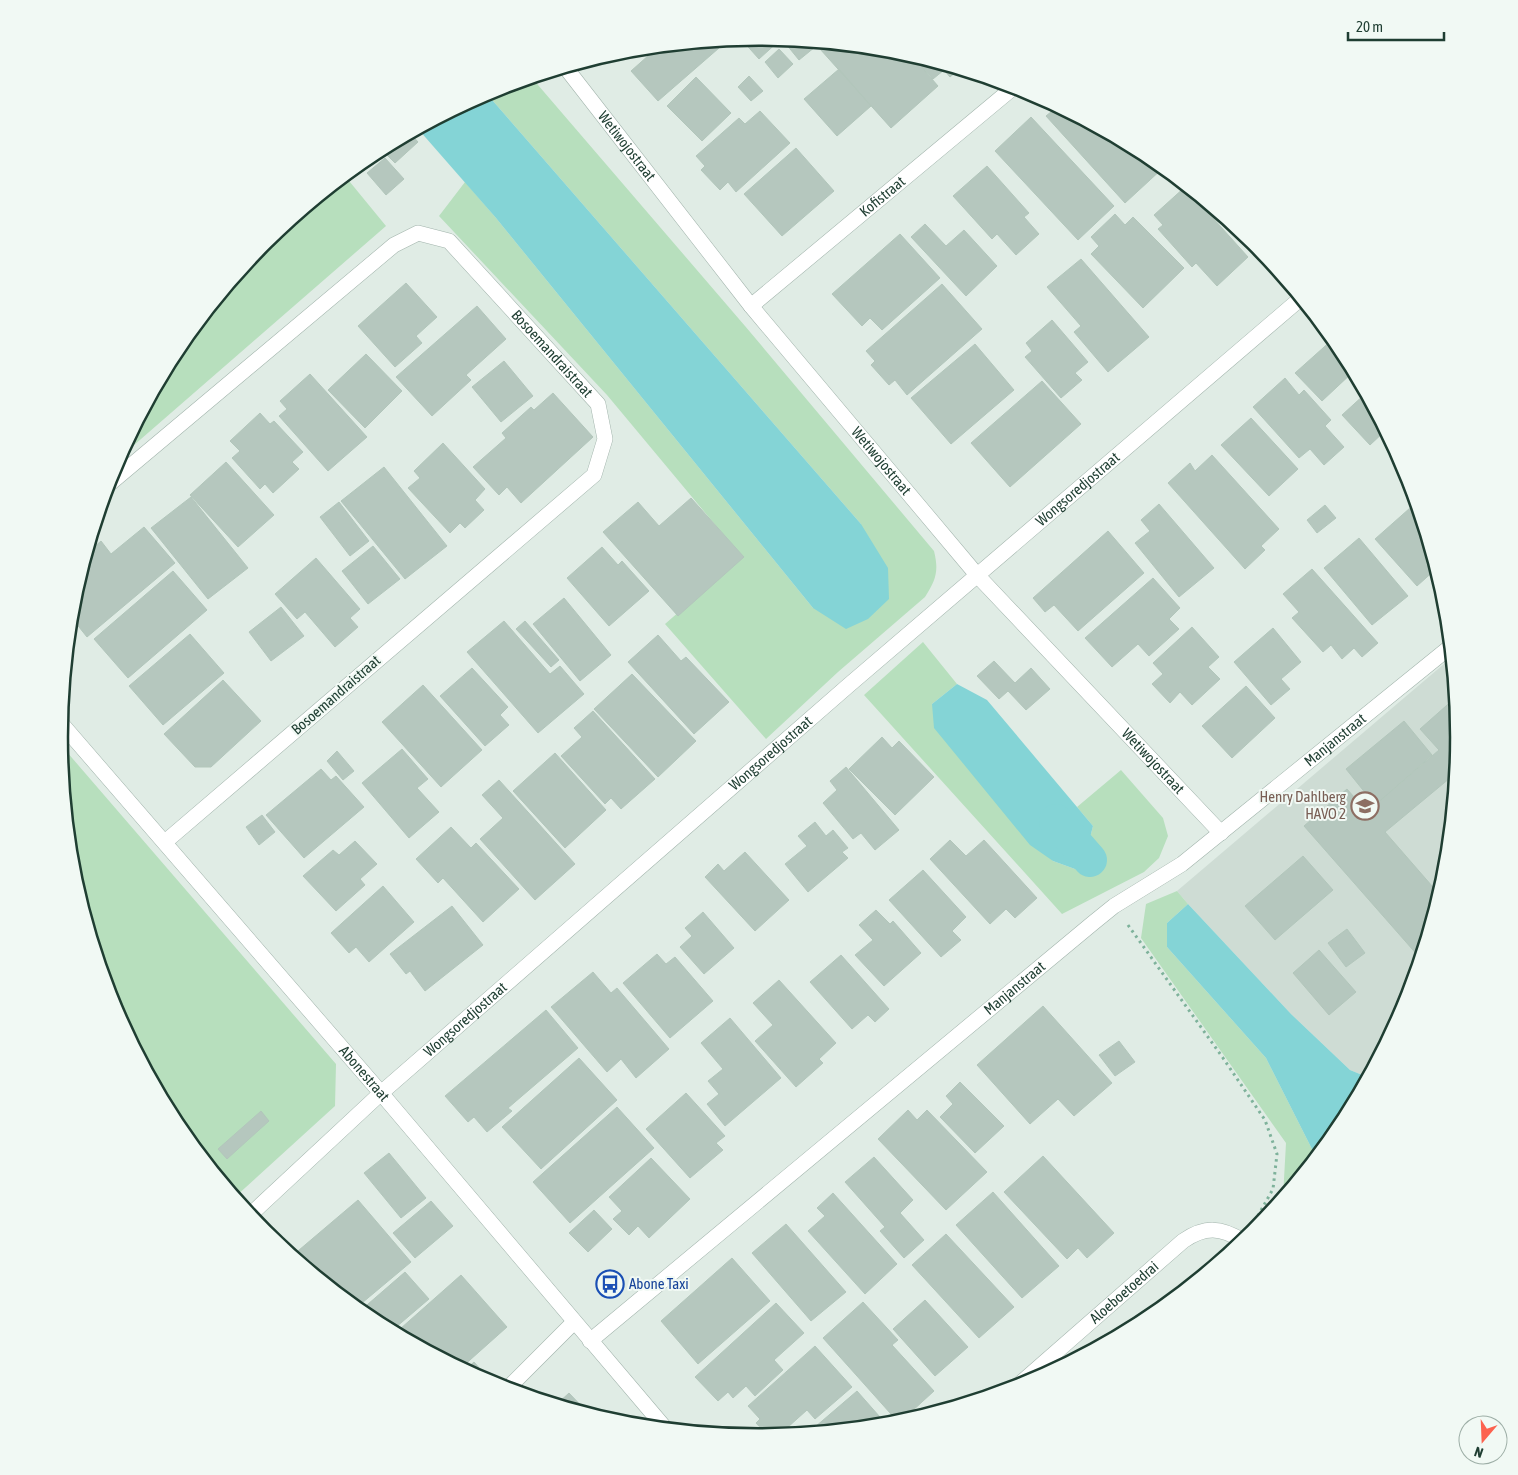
<svg xmlns="http://www.w3.org/2000/svg" width="1518" height="1475" font-family="'Asap Condensed',sans-serif">
<rect width="100%" height="100%" fill="#e0ece5"/>
<path fill="#cedcd4" d="M1451,658L1459,738L1445,874L1406,1006L1367,1077L1350,1070L1291,1014L1188,904L1177,891Z"/>
<path fill="#b7dfbd" d="M532,78L745,326L934,551C939,571 936,580 925,597L838,672L766,739L665,624L742,557L607,395L439,216L465,182L496,218L813,608L861,524L486,93Z
M345,176L386,226L118,459L177,348L264,242Z
M923,642L957,684L932,704L1053,861L1075,869L1084,861L1093,826L1077,807L1121,770L1163,818L1168,836L1159,858L1144,872L1062,914L864,695Z
M60,744L336,1064L335,1106L235,1197L177,1126L112,1005L72,874Z
M1177,891L1188,904L1167,923V947L1266,1058L1316,1157L1283,1197L1286,1143L1141,938L1146,904Z"/>
<path fill="#84d4d6" d="M486,93L861,524L888,568L889,599L868,619L846,629L813,608L496,218L419,130Z
M957,684L987,700L1093,826L1084,861L1075,869L1053,861L1030,845L934,728L932,704Z
M1188,904L1291,1014L1350,1070L1367,1077L1341,1127L1316,1157L1266,1058L1167,947V923Z"/>
<g fill="none" stroke-linecap="round" stroke-linejoin="round">
<path stroke="#84d4d6" stroke-width="34" d="M1056,821L1090,860"/>
</g>
<path fill="#b5c7be" stroke="#b2c6bb" d="M759,38L780,40L759,59L741,39Z
M790,40L812,43L815,47L799,60L786,44Z
M714,42L719,48L658,101L631,71L658,47Z
M825,44L896,51L912,56L938,86L891,128L820,49Z
M779,49L793,64L778,78L765,62Z
M912,56L958,70L950,77L944,70L933,79Z
M839,69L871,106L837,136L804,99Z
M749,76L763,91L751,101L738,87Z
M696,77L731,113L702,141L667,106Z
M1057,107L1148,156L1163,168L1125,203L1046,116Z
M760,111L790,143L736,192L728,182L720,190L701,170L705,166L696,156L739,118L745,124Z
M1031,117L1114,206L1078,240L995,151Z
M411,134L418,142L395,163L382,150L375,157L373,154Z
M796,148L834,191L782,236L744,194Z
M385,158L404,179L386,195L367,173Z
M987,166L1029,213L1024,217L1039,234L1016,255L997,234L992,239L953,196Z
M1185,187L1248,257L1217,286L1196,263L1192,267L1158,229L1163,225L1154,215Z
M1115,214L1125,225L1133,217L1184,268L1143,308L1091,254L1099,246L1091,237Z
M1224,218L1254,243L1250,247Z
M925,224L946,246L964,230L997,266L966,296L911,237Z
M900,234L940,278L882,330L870,318L862,326L832,294Z
M1081,259L1149,337L1108,372L1074,332L1081,326L1047,287Z
M406,283L437,317L416,336L422,343L395,367L358,326Z
M942,284L982,329L907,395L895,380L889,385L871,365L875,361L866,351Z
M477,306L506,339L466,375L471,380L432,416L396,377Z
M1052,320L1088,362L1075,373L1082,380L1061,398L1025,357L1032,351L1026,343Z
M1333,339L1341,349L1353,372L1322,401L1295,373Z
M975,344L1014,390L951,444L911,398Z
M366,354L402,391L365,428L328,390Z
M504,361L533,396L501,422L472,387Z
M310,374L367,437L328,471L279,416L287,409L280,401Z
M1285,378L1299,395L1304,390L1331,420L1325,426L1344,447L1324,465L1310,449L1299,458L1253,407Z
M1042,381L1081,424L1010,487L971,443Z
M553,393L593,437L521,503L507,487L499,495L473,467L506,438L502,433L531,407L534,410Z
M1365,394L1385,431L1370,445L1342,415Z
M260,413L270,424L274,421L303,452L292,462L299,469L273,493L265,484L260,489L232,458L240,451L230,441Z
M1251,418L1298,469L1269,496L1221,445Z
M443,443L485,489L475,500L484,510L465,528L460,523L450,533L408,488L420,478L414,471Z
M1212,455L1279,529L1261,546L1265,550L1245,569L1168,483L1190,463L1195,471Z
M226,462L274,515L238,547L190,495Z
M384,467L447,546L405,579L341,501Z
M191,497L248,568L208,599L151,528Z
M691,498L744,557L678,616L603,532L638,502L659,526Z
M339,502L369,541L350,556L320,517Z
M1159,504L1214,568L1179,597L1135,543L1150,531L1141,520Z
M1325,505L1336,518L1317,533L1307,520Z
M1410,508L1421,522L1436,569L1417,586L1375,539Z
M144,527L175,563L87,637L71,617L73,601L87,553L101,541L111,554Z
M1108,531L1144,573L1078,631L1054,605L1045,612L1033,598Z
M1359,538L1408,596L1372,625L1324,568Z
M373,546L400,579L368,604L342,571Z
M602,547L618,565L622,561L649,591L609,626L567,578Z
M316,558L360,609L350,618L358,627L335,647L305,612L297,619L275,594Z
M1312,569L1378,643L1362,657L1354,648L1342,659L1331,645L1323,652L1292,618L1299,612L1283,594Z
M173,571L207,610L128,678L94,639Z
M1153,578L1180,608L1169,619L1179,629L1149,656L1138,644L1112,667L1085,638Z
M564,598L611,655L580,681L533,624Z
M281,607L304,636L271,661L249,632Z
M504,621L550,674L560,666L584,694L538,733L467,652Z
M525,621L559,660L551,667L516,629Z
M1192,627L1219,657L1208,667L1220,679L1192,705L1180,692L1170,703L1152,684L1163,674L1153,663Z
M1273,628L1301,662L1281,679L1290,689L1271,705L1234,662Z
M190,634L224,673L163,725L129,686Z
M658,635L681,661L686,657L729,702L694,734L628,662Z
M994,661L1015,683L1031,668L1050,689L1026,710L1008,691L999,699L977,676Z
M472,668L508,707L500,715L509,725L485,746L440,696Z
M632,674L696,741L658,777L594,709Z
M223,680L261,721L211,767H195L164,734Z
M423,685L482,750L441,787L382,722Z
M1246,686L1275,718L1232,758L1202,726Z
M1455,698L1459,738L1456,773L1385,832L1439,894L1420,958L1304,826L1347,789L1367,812L1439,750L1420,729Z
M593,711L655,779L621,809L611,798L605,804L561,756L582,737L574,728Z
M1404,721L1432,755L1375,805L1346,769Z
M882,737L892,748L899,741L934,777L895,815L849,769Z
M402,749L428,779L417,788L439,812L409,838L362,783Z
M337,751L354,771L343,780L327,761Z
M555,753L606,810L565,848L513,791Z
M846,767L899,830L875,850L861,833L853,839L823,803L837,790L830,781Z
M321,769L331,780L336,776L364,807L304,858L266,815Z
M499,780L575,864L535,900L480,839L503,818L482,795Z
M262,815L275,832L259,845L246,827Z
M815,822L826,836L833,830L848,848L842,852L848,858L808,892L785,864L807,846L798,836Z
M451,827L471,848L476,843L519,889L483,922L443,878L438,883L416,859Z
M950,840L966,856L984,840L1037,898L1015,918L1006,909L990,924L930,859Z
M355,841L377,864L360,879L365,885L336,911L303,876L333,850L339,855Z
M745,852L789,900L755,931L705,877L718,864L724,871Z
M1303,856L1333,890L1275,940L1245,906Z
M923,870L966,917L952,931L961,940L941,957L889,900Z
M383,886L414,922L369,962L356,947L349,953L331,933Z
M452,906L483,945L425,991L410,971L406,974L390,954Z
M876,910L890,924L893,921L921,953L884,986L855,955L873,940L859,925Z
M703,912L734,948L704,974L680,947L692,936L685,928Z
M1347,929L1365,953L1346,967L1328,943Z
M1319,950L1356,992L1329,1015L1293,973Z
M657,954L666,964L675,957L713,1001L670,1038L623,983Z
M841,955L889,1009L875,1022L868,1015L852,1029L810,982Z
M593,972L611,993L617,988L669,1049L636,1078L621,1059L607,1072L551,1007Z
M779,980L836,1043L819,1059L823,1063L796,1087L755,1041L773,1025L753,1003Z
M1043,1006L1112,1083L1074,1116L1058,1099L1030,1124L977,1065Z
M546,1010L578,1048L508,1108L512,1111L487,1132L474,1117L468,1122L445,1096Z
M730,1018L781,1078L725,1126L707,1104L719,1094L708,1081L723,1069L701,1043Z
M1119,1041L1135,1062L1115,1076L1099,1055Z
M579,1058L617,1100L541,1169L502,1127Z
M960,1082L1004,1126L975,1153L940,1117L953,1104L946,1096Z
M686,1093L725,1136L716,1143L723,1150L690,1178L646,1129Z
M617,1107L654,1148L570,1223L533,1182Z
M908,1110L917,1120L927,1110L987,1172L946,1210L878,1139Z
M261,1111L269,1121L227,1159L218,1149Z
M389,1153L426,1198L401,1218L364,1173Z
M1043,1156L1114,1233L1087,1258L1078,1248L1067,1259L1004,1192Z
M874,1157L913,1200L900,1213L924,1240L904,1258L880,1231L885,1227L845,1182Z
M651,1158L690,1199L649,1238L638,1226L629,1235L613,1219L622,1211L609,1197Z
M993,1192L1059,1266L1022,1298L956,1225Z
M833,1193L897,1264L865,1294L808,1231L825,1216L817,1208Z
M358,1200L411,1262L356,1308L292,1256Z
M431,1201L453,1226L415,1258L393,1233Z
M594,1210L612,1229L588,1252L569,1233Z
M786,1224L846,1292L811,1321L752,1253Z
M946,1234L1014,1307L979,1338L912,1265Z
M732,1258L770,1301L698,1364L661,1321Z
M405,1272L429,1299L395,1328L403,1337L370,1319L360,1311Z
M461,1275L507,1327L461,1368L412,1342L400,1329Z
M925,1300L968,1347L935,1376L893,1329Z
M863,1302L898,1340L892,1345L934,1391L899,1423L823,1338Z
M776,1303L804,1333L774,1360L783,1370L755,1396L746,1386L733,1398L728,1392L718,1401L695,1377Z
M815,1346L852,1387L815,1419L807,1410L778,1436L769,1437L756,1423L760,1419L748,1406Z
M474,1362L494,1385L465,1370Z
M857,1391L887,1425L808,1433Z
M569,1393L588,1413L557,1404Z"/>
<g fill="none" stroke-linecap="round" stroke-linejoin="round">
<g stroke="#a2b4ac" stroke-width="16">
<g id="minor">
<path id="s1" d="M566,68L751,306L977,575L1221,833"/>
<path id="s2" d="M751,306L1014,87"/>
<path id="s3" d="M108,485L394,245L418,233L449,241L598,404L605,439L594,475L165,842"/>
<path id="s4" d="M60,722L381,1093L665,1428"/>
<path id="s5" d="M250,1215L381,1093L849,685L1300,299"/>
<path id="s6" d="M590,1341L1093,923L1114,906L1182,864L1450,647"/>
<path d="M508,1388L574,1322"/>
<path id="s7" d="M1015,1388L1183,1241C1205,1226 1221,1227 1243,1241"/>
</g>
</g>
<path stroke="#7eb29b" stroke-width="3" stroke-dasharray="2.5 4" stroke-linecap="butt" d="M1128,925L1223,1058L1265,1120L1277,1154L1273,1189L1255,1221"/>
<use href="#minor" stroke="#fff" stroke-width="15"/>
</g>
<defs>
<g id="school-ring" transform="scale(1.4375)"><circle r="9.5" fill="#f1f9f4" stroke="#8d6e63" stroke-width="1.5"/><path d="M0-5L7-2L0 1L-7-2ZM-4 1L0 2.5L4 1V4Q0 6-4 4Z" fill="#8d6e63"/></g>
<g id="bus-ring" transform="scale(1.4375)"><circle r="9.5" fill="#f1f9f4" stroke="#1a4fb4" stroke-width="1.5"/><path d="M-5-6H5V4H4V6H2V4H-2V6H-4V4H-5ZM-3.5-4V0h7V-4ZM-3.5 1.2v1.5H-2V1.2ZM2 1.2v1.5H3.5V1.2Z" fill="#1a4fb4"/></g>
</defs>
<g fill-rule="evenodd">
<use href="#school-ring" x="1365" y="806"/>
<use href="#bus-ring" x="610" y="1284"/>
</g>
<g text-anchor="middle" stroke-width="4" stroke-linejoin="round" paint-order="stroke">
<g font-size="15" fill="#1f3e32" stroke="#f1f9f4">
<text dy="5" stroke="none"><textPath href="#s1" startOffset="99">Wetiwojostraat</textPath></text>
<text dy="5" stroke="none"><textPath href="#s2" startOffset="171">Kofistraat</textPath></text>
<text dy="5" stroke="none"><textPath href="#s3" startOffset="585">Bosoemandraistraat</textPath></text>
<text dy="5" stroke="none"><textPath href="#s1" startOffset="504">Wetiwojostraat</textPath></text>
<text dy="5" stroke="none"><textPath href="#s5" startOffset="1101">Wongsoredjostraat</textPath></text>
<text transform="translate(336 695) rotate(-41)" y="5">Bosoemandraistraat</text>
<text dy="5" stroke="none"><textPath href="#s6" startOffset="958">Manjanstraat</textPath></text>
<text dy="5" stroke="none"><textPath href="#s5" startOffset="696">Wongsoredjostraat</textPath></text>
<text dy="5" stroke="none"><textPath href="#s1" startOffset="909">Wetiwojostraat</textPath></text>
<text dy="5" stroke="none"><textPath href="#s6" startOffset="552">Manjanstraat</textPath></text>
<text dy="5" stroke="none"><textPath href="#s5" startOffset="291">Wongsoredjostraat</textPath></text>
<text dy="5" stroke="none"><textPath href="#s4" startOffset="465">Abonestraat</textPath></text>
<text dy="5" stroke="none"><textPath href="#s7" startOffset="145">Aloeboetoedrai</textPath></text>
</g>
<g font-size="15" fill="#785e54" stroke="#f1f9f4" text-anchor="end">
<text x="1346" y="802">Henry Dahlberg<tspan x="1346" dy="17">HAVO 2</tspan></text>
</g>
<g font-size="15" fill="#164399" stroke="#f1f9f4" text-anchor="start">
<text x="629" y="1289">Abone Taxi</text>
</g>
</g>
<path d="M0 0H1518V1475H0ZM68 737a691 691 0 1 1 1382 0a691 691 0 1 1-1382 0Z" fill="#f1f9f4" fill-rule="evenodd"/>
<path fill="none" stroke="#1f3e32" stroke-width="2.5" d="M68 737a691 691 0 1 1 1382 0a691 691 0 1 1-1382 0Z"/>
<g transform="translate(1483 1440) rotate(199)"><circle r="24" fill="#f1f9f4" stroke="#9daea6"/>
<path d="M0-4L9 19L0 12L-9 19Z" fill="#fc624f"/>
<text y="-8" font-size="14" font-weight="bold" text-anchor="middle" fill="#1f3e32">N</text>
</g>
<path d="M1348 32v8h96v-8" fill="none" stroke="#1f3e32" stroke-width="2.5"/>
<text x="1356" y="32" font-size="15" fill="#1f3e32" stroke="#f1f9f4" stroke-width="4" paint-order="stroke">20 m</text>
</svg>
